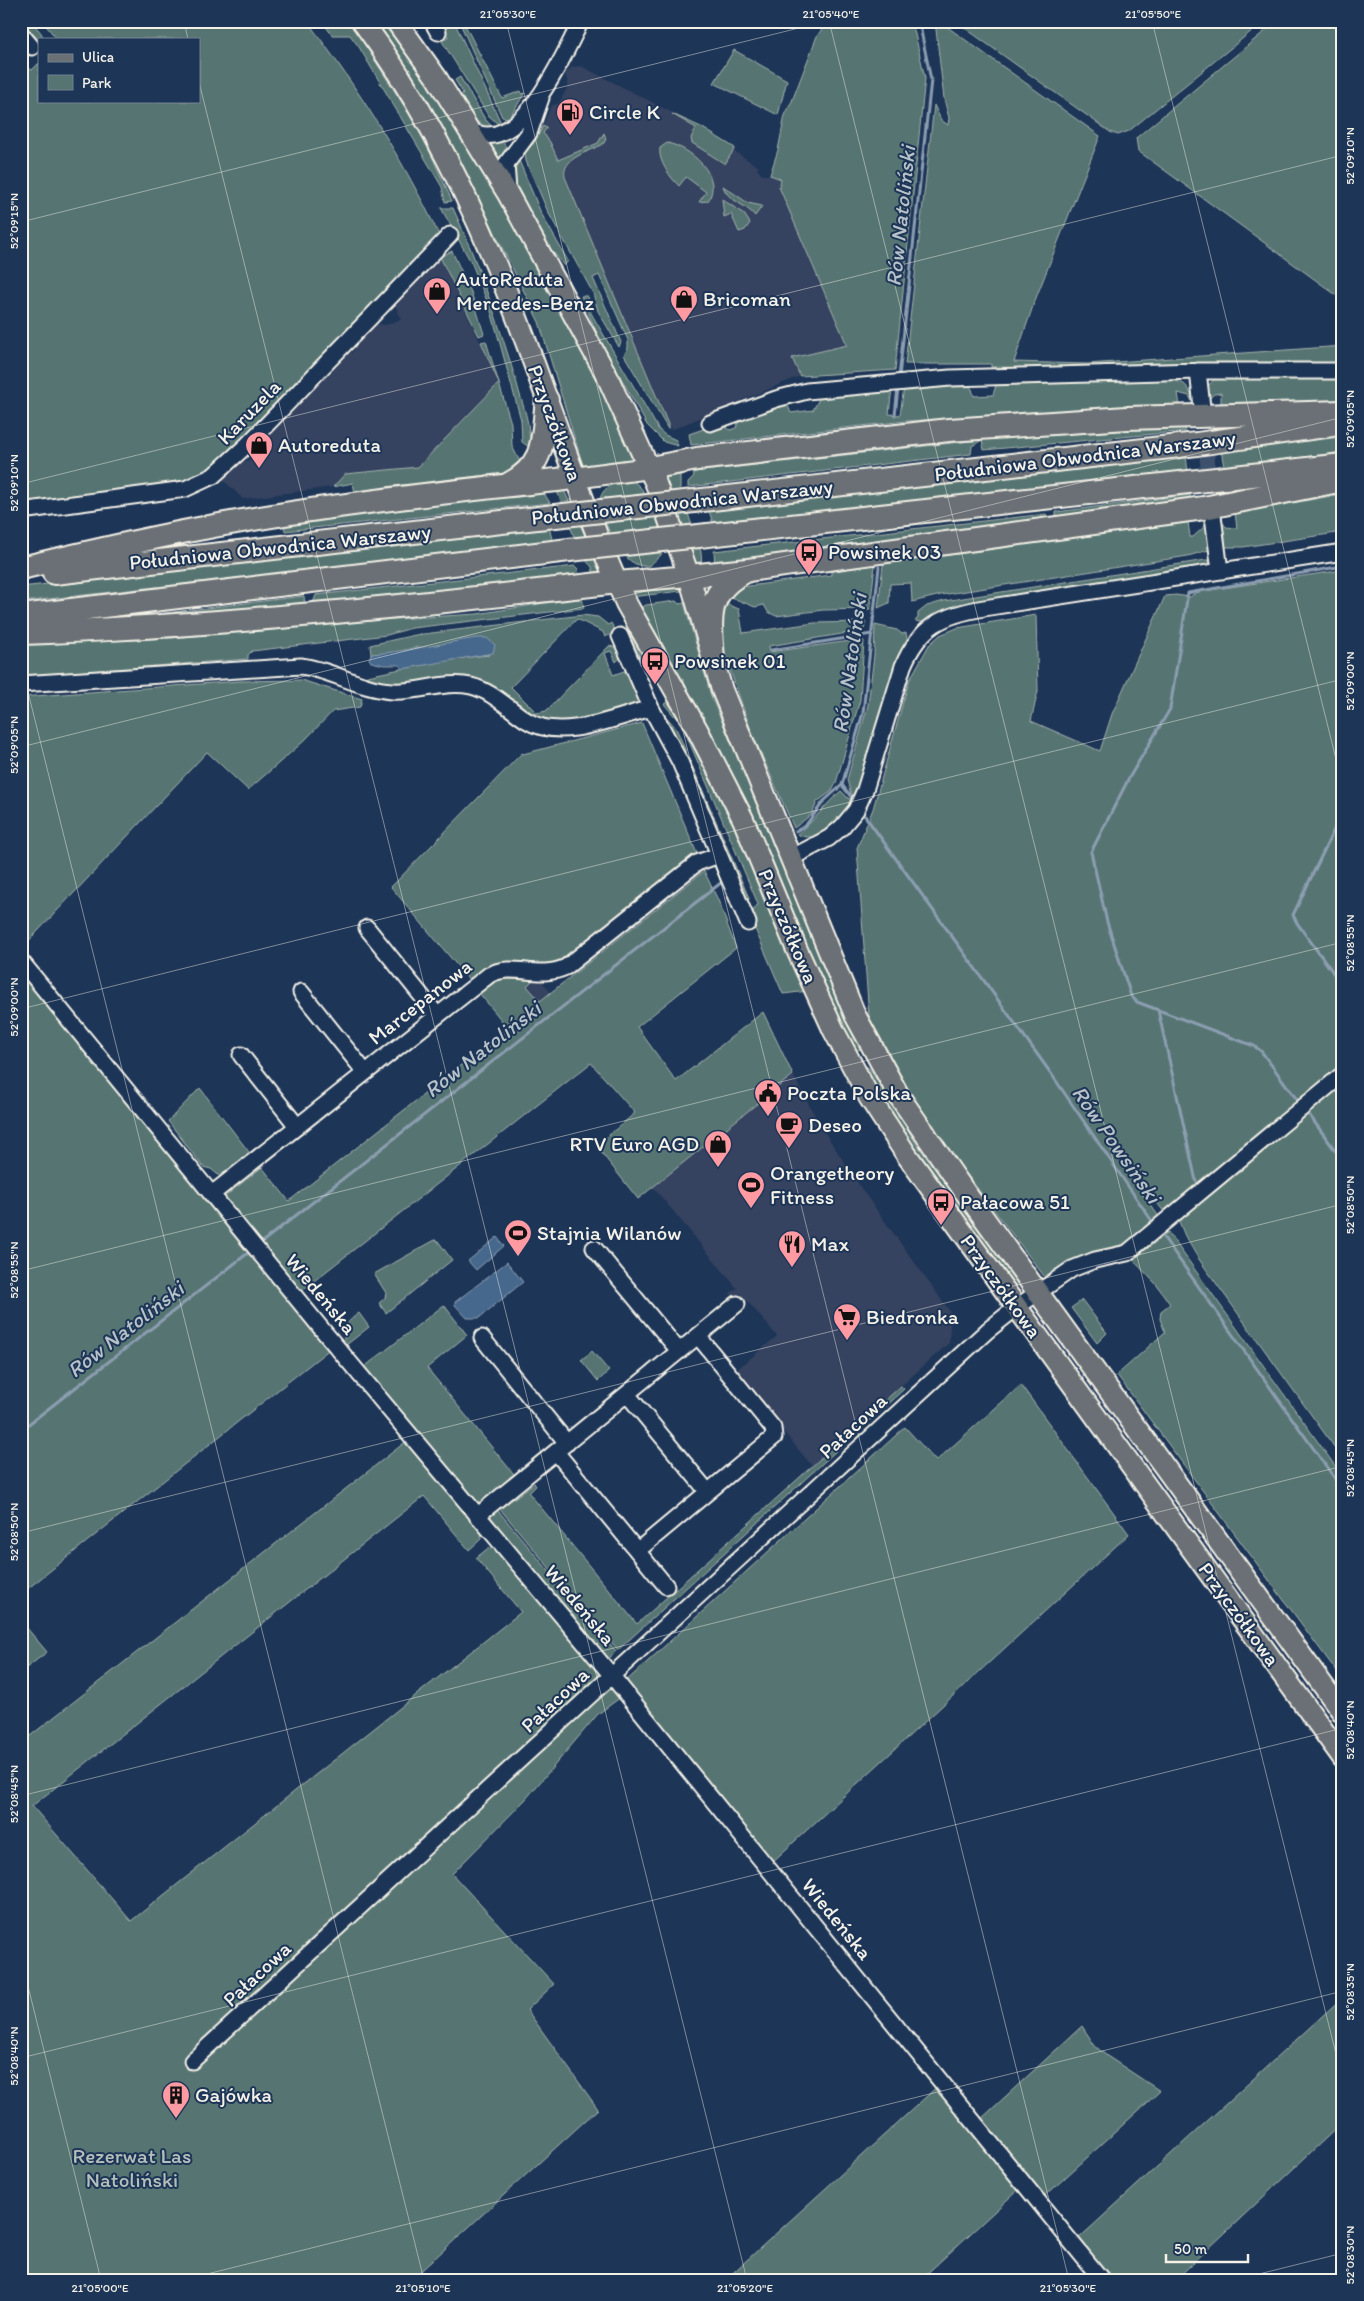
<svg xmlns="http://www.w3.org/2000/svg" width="1364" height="2301" font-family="Itim,sans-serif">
<rect width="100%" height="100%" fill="#1d3557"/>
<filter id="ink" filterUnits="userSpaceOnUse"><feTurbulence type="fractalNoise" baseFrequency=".02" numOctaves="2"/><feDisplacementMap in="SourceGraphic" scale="10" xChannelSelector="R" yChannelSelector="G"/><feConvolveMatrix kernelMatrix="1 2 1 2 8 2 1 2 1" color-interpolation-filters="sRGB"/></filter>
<g filter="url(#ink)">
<path fill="#344360" d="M581,66L701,127L735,148L734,151L759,167L757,169L762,175H770L781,178L779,187L847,345L792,358L800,376L671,430L557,162L539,135L551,106L559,103L568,86L565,73L572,67Z
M438,253L499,382L418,467L345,474L332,487L243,499L222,479L239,462L253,460L262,450L261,439L345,353L349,351L351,353L354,350L352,348L354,342L372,323L386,325L401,319L393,300Z
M533,980L542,981L551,993L540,1002L527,986Z
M793,1075L820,1125L863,1191L951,1313L949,1343L812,1466L734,1372L777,1336L741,1294L735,1299L730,1293L737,1288L653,1187Z"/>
<path fill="#567472" stroke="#a5b2ad" d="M42,21H307C358,88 404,161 440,237L214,470L192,480L165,486L21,506V64L32,70L39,63V101H199V39H57Z
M322,21H349L354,28L421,132L452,201L445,202L442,187L359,47L350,35H332Z
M373,21H386L412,55L471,150L625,430L640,462L584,469L539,322L448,138L393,48Z
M454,21L501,123L498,124L488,115L443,43L442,41L448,37L440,22Z
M459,21H463L502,98L521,91L522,94L525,93L509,118L502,117Z
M828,21H912L925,78L895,370L800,376L792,358L847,345L779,187L781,179L770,175L778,150L785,115L792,101L817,36Z
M935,21H939L1100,136L1034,303L1014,362L1087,364L1343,346V364L1213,363L1093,369L991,367V364H905L934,105L941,120L948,125L949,118L944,99Z
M955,21H1264L1129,131L1118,135L1110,132Z
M1277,21H1343V300L1138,151L1136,138Z
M32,22L42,34V39H39L37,45L25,31Z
M734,50L787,80L778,115L714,83Z
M460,77L485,119L495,130L474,121L459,97L463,93L455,80Z
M672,114L701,127L735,148L725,164L692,143L691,138L696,128Z
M543,126L547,128L543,133L550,142L558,160L598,143L604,133L606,139L604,143C591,152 561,157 565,177L668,424V429L624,355L628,348V340L599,275L593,278L621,342L619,347L598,311L593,293L548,212L526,161L525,152L534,143Z
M501,140L508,149L500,161L488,141Z
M667,143C690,147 724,176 708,201L699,202L706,192L686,177L679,186C670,177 658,161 660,148Z
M518,158L541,213L568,261L564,266L546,243L514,185L511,166Z
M723,186L748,203L762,206L755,216C746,204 727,201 723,186Z
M722,199L744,214L750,223L745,230L739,232L731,214L724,217Z
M441,208H453C479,265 499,324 517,384C522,404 532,426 529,447L522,442L521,420L491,311L472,264Z
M452,251L471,292L484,334L479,336L440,257Z
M581,296H587L591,313L659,430L665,435L676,440L678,446L664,442L647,425L600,340Z
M486,341L511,423L512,446L519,460L524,463L502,475L479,476L355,493L353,483L333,487L345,474L418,467L499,383L481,342Z
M1343,377V402L1221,405V393L1214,394L1208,400C1204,391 1208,383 1217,378Z
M1174,378L1175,381C1188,383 1190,390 1193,403L1189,396L1178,393L1180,406L906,421L691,445L689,434L721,423L730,430L736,428L739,418L782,403L788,406L791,413L813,410L820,397L892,388L889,414L900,415L904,387L966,383L972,389L974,396L993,395L996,385L1002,380Z
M1183,424L1186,431L984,450L982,440L972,446L971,454L688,487V482L694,476L693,472L1033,434Z
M1343,437V452L1224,467L1221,450Z
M1186,455L1188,473L714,526L708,508Z
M680,473V490L701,552L702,568L697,569L663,478V475Z
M631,480C651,490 665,534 661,555L649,566C622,570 605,525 599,503C602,485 616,482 631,480Z
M563,488L602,572L601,573L594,575L592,567L581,555L557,491Z
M542,490L550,503L285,531L284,523Z
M1343,494V532L1243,547H1222L1221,520L1226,527L1237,528L1235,513Z
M1190,495L1191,502L715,566L714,551L1046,514L1049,518L1056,520V512Z
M1205,518L1209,550L1188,556L941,595L912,602L911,583L890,584L889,603L878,608L883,564L1188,522L1190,537H1193L1203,528Z
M549,527L553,543L21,602V587Z
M1206,560H1211L1205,566L926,623L915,621L918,618V613L927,606L944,601Z
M875,565L870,609L823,610L776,616L768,612L764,605L755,607L728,596L742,587L831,575V571Z
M575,566L578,569L579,576L317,606L117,619L304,596L305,606L313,603L316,595Z
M1343,570V1064L1169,1212H1164L1137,1176L1132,1180L1160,1218L1113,1254L1047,1280L943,1143L934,1125L921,1113L869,1017L857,848L873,809L909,681L929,645L940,635L957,628L1036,615L1038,691L1031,721L1100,751L1112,714L1165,596L1176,595L1190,597L1197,592Z
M680,585L681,591L631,597L630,591Z
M582,597L584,608L412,628L387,635L252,651L248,655V659L21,676V644L172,638L378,620L477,614Z
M676,601L679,604L684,603L712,699L865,1048L850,1052L638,609L646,605Z
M726,604L739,609L743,633L814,623L866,622L864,629L860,631L769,646L770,652L858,640L864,641L860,700L836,783L832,791L817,802L812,814L794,828L752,733L722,647L721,606Z
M583,615L598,617L608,625L611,623L616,632L605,637L603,632L577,619L511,687L537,713L546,711L609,646L619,648L621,657L616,662L611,651L605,653L613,675L624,671L631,674C636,687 644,697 634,709L560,724L535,718L481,681C456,672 425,683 399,686C388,686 375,682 364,680L363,677L443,660L489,655L417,647L393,653L371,654L370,645L415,635Z
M625,616L636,635L648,666L645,668L622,618Z
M875,625L897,630L902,634L906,633L908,644L851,808C836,823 820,845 797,834C814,822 825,804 841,791L849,799L852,798L847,780L868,705L874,655Z
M301,680L362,699L360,707L333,711L304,741L248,790L207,752L21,949V697L241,681Z
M667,702L679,716L717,783L808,991L783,994L752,922L753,911L758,904L682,725L664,704Z
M663,713L676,728L749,898L747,910L663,721L666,720Z
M642,723L698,856L562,963L471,982L391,887L522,753L523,754Z
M704,871L718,900L736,948L637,1027L676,1081L763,1012L793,1075L638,1199L596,1146L635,1113L591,1063L300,1292L223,1198L262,1167L289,1201L508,1028L479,993L500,979L533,980L527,986L540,1001Z
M21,973L122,1092L274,1284L292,1302L331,1348L21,1594Z
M862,1064L869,1068L916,1143L944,1182L989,1236L1021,1281L1012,1287L951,1206L860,1066Z
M1343,1082V1459L1198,1258L1185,1236L1178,1219Z
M200,1088L252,1156L223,1179L211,1169L203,1167L168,1121Z
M1168,1232L1343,1477V1680L1117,1375L1165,1332L1160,1319L1161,1311L1170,1304L1156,1284L1133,1260Z
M435,1240L438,1241L452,1260L386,1313L379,1303L385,1298L386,1293L374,1274Z
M1082,1300L1107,1333L1097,1343L1071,1308Z
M444,1305L467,1335L427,1368L517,1478L477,1506L363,1368Z
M359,1313L369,1327L345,1346C342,1329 345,1323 359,1313Z
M592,1351L609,1371L598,1381L581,1360Z
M1021,1385L1129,1534L770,1864L623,1684L905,1427L936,1461Z
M901,1386L904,1389L618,1650L500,1509L534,1483L536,1486L529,1493L637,1624Z
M408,1440L482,1531L481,1539L469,1550L424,1496L32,1806L131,1921L521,1612L476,1558L487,1549L497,1548L621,1697L598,1714L525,1800L452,1874L554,1984L527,2010L598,2109L411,2280H21V1743Z
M496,1508L616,1651L606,1662L489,1518Z
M21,1621L47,1652L21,1672Z
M1343,1997V2122L1175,2280H1111L1078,2239Z
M1082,2026L1095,2046L1107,2056L1160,2091L1044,2197L980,2120Z
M939,2085L1020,2188L920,2280H725Z"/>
<path fill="#47678d" stroke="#8c9eb1" d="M476,638H487L495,645L493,653L402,669L400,665H384L371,662L369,659L371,654C405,652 442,643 476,638Z
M497,1237L504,1246L476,1270L468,1261Z
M507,1262L523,1282L479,1318H467L455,1305V1302Z"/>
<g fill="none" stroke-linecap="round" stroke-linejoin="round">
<path stroke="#8c9eb1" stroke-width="3" d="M899,377L931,80L919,21
M895,415L898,388
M771,650L872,634
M842,785L852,798
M1343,811L1293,915L1297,923L1343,986
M865,816L1050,1072L1154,1224
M796,831L806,825L824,801L842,785L863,713L879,567
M1158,1010L1196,1181
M1298,1101L1261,1051L1254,1046L1137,1002L1131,996L1107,922L1091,852L1129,778L1170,709L1188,593L1343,566
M1307,1112L1343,1161
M1159,1231L1343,1490
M262,1242L722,882
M21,1430L248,1253"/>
<path stroke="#3d516d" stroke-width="15" stroke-dasharray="15 8" stroke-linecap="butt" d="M1202,409L1213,515"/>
<g stroke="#f4f1e8" stroke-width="19">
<path id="minor" d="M432,21L438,32
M21,34L32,47
M470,130C519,160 564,54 581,21
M508,190L506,164L529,133L541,98
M1198,371L1202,407
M710,423L776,399L807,391L950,378L1198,371H1343
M21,511L185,489L213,476L247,445L450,235
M1213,516L1220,571
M620,636L651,708L680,762L748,923
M21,684L301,666C332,670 360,689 392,691C418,693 445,680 471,686C492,691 508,708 526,720C560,742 614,718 651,708
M791,858L829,838L842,827L856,810L865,790L903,666C920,626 942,615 984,608L1343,552
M367,928L437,1015
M21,961L325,1333L612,1676L1102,2280
M301,992L365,1072
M241,1055L297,1126
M212,1194L489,975C514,962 538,980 566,967L697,863L719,855
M594,1248L679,1351
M482,1338L567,1443
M627,1394L708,1492
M556,1452L666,1586
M477,1516L737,1304
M637,1551L774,1437L773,1428L698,1336
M192,2061L988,1330L1017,1307L1072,1269L1095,1260L1127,1253L1343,1074"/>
</g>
<g stroke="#f4f1e8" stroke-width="24">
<path id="major" d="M362,21C425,106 472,202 510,300C550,401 581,505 626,603L698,731L743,819L797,950L834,1031L869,1097L906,1154L1343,1758
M396,21L436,77L508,194L607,376L656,484L689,576L722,690L855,1015L899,1096L965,1192L1343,1713
M574,478L650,468
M617,582L689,576"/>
</g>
<g stroke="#f4f1e8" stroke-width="26">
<path id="highway" d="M650,468L697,459L949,430L1127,418L1343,412
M509,484C547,464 542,438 547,400
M694,501L1197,444L1332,425
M708,535L1343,465
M21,568C89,552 156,536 225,524C340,503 458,491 574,478
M54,573L555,516
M689,576L748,570L1204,508L1343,480
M21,616L569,550
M21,633C220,626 419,605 617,582
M713,662C711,621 703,592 746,571"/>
</g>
<use href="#minor" stroke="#1d3557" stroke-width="15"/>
<use href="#major" stroke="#6a7074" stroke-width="20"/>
<use href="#highway" stroke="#6a7074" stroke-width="22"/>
<g stroke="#f4f1e8" stroke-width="26" stroke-linecap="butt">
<path id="highway-bridge" d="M555,516L694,501
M569,550L708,535"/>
</g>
<use href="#highway-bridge" stroke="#6a7074" stroke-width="22"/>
</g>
</g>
<path fill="none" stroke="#f4f1e8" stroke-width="1" stroke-opacity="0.45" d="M184,21L188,39M506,21L1069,2280M829,21L1343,2082M1152,21L1343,787M199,82L747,2280M21,222L827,21M21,484L1343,155M21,664L424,2280M21,747L1343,417M21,1009L1343,679M21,1271L1343,942M21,1533L1343,1204M21,1796L1343,1466M21,1958L101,2280M21,2058L1343,1728M183,2280L1343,1991M1235,2280L1343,2253"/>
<defs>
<g id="fuel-pin" transform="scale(1.4375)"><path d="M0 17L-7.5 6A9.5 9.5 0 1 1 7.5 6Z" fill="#ff9aa2" stroke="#1d3557"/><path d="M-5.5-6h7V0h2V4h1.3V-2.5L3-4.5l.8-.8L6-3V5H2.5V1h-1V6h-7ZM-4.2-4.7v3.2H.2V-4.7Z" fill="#111"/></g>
<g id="shop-pin" transform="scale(1.4375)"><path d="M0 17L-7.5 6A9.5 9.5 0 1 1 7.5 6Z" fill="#ff9aa2" stroke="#1d3557"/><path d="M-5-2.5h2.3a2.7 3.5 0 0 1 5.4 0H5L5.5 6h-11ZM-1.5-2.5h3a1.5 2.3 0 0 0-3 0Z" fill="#111"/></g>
<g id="bus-pin" transform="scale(1.4375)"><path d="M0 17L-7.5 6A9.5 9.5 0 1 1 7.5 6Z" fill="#ff9aa2" stroke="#1d3557"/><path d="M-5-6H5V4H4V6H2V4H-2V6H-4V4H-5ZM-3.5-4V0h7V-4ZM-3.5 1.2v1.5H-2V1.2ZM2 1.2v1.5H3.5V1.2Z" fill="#111"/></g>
<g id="civic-pin" transform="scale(1.4375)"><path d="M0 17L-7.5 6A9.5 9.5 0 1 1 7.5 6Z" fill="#ff9aa2" stroke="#1d3557"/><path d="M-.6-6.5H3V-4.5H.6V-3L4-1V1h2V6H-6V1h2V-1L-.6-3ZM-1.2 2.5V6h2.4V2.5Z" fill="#111"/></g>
<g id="cafe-pin" transform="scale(1.4375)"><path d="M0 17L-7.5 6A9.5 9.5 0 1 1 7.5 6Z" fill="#ff9aa2" stroke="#1d3557"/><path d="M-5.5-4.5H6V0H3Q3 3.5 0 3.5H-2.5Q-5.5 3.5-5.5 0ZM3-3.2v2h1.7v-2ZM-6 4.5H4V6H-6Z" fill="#111"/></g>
<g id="stadium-pin" transform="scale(1.4375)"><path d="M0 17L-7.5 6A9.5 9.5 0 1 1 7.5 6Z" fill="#ff9aa2" stroke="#1d3557"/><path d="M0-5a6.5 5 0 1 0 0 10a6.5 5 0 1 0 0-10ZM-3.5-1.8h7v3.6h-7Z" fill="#111"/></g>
<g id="restaurant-pin" transform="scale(1.4375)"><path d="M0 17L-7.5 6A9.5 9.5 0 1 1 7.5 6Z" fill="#ff9aa2" stroke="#1d3557"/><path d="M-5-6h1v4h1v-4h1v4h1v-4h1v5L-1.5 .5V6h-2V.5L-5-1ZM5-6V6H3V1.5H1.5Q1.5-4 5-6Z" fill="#111"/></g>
<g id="supermarket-pin" transform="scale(1.4375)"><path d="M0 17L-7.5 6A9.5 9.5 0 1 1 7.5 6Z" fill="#ff9aa2" stroke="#1d3557"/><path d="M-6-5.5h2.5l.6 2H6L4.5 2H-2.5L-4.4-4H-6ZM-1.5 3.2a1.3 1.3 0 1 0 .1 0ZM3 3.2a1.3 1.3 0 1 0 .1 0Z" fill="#111"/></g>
<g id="building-pin" transform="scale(1.4375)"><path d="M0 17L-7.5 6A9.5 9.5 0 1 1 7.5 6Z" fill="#ff9aa2" stroke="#1d3557"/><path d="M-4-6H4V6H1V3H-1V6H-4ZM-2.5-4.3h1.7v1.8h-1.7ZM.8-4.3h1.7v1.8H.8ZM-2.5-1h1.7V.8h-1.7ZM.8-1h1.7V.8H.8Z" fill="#111"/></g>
</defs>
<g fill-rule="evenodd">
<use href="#fuel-pin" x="570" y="112"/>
<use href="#shop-pin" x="437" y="291"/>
<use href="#shop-pin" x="684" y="299"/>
<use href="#shop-pin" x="259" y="445"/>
<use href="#bus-pin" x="809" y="552"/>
<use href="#bus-pin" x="655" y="661"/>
<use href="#civic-pin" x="768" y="1093"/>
<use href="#cafe-pin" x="789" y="1125"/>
<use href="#shop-pin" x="718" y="1144"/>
<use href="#stadium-pin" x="751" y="1185"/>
<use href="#bus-pin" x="941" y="1202"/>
<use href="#stadium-pin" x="518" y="1233"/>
<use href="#restaurant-pin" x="792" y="1244"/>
<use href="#supermarket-pin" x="847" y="1317"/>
<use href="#building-pin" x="176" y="2095"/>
</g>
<g text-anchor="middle" stroke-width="4" stroke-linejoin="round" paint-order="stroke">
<g font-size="21" fill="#f4f1e8" stroke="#1d3557" text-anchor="start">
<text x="589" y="119">Circle K</text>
<text x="456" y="286">AutoReduta<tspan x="456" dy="24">Mercedes-Benz</tspan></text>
<text x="703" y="306">Bricoman</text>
<text x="278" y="452">Autoreduta</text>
<text x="828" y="559">Powsinek 03</text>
<text x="674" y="668">Powsinek 01</text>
<text x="787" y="1100">Poczta Polska</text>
<text x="808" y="1132">Deseo</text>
<text x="699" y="1151" text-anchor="end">RTV Euro AGD</text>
<text x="770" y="1180">Orangetheory<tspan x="770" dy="24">Fitness</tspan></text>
<text x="960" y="1209">Pałacowa 51</text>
<text x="537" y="1240">Stajnia Wilanów</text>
<text x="811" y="1251">Max</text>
<text x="866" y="1324">Biedronka</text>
<text x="195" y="2102">Gajówka</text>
</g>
<g font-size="21" fill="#f4f1e8" stroke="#1d3557">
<text transform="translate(249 412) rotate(-46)" y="7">Karuzela</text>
<text transform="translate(555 423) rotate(70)" y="7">Przyczółkowa</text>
<text transform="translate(1085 456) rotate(-7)" y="7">Południowa Obwodnica Warszawy</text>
<text transform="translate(682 502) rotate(-6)" y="7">Południowa Obwodnica Warszawy</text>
<text transform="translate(280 547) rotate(-6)" y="7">Południowa Obwodnica Warszawy</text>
<text transform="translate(788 926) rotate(67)" y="7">Przyczółkowa</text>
<text transform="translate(420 1002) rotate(-38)" y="7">Marcepanowa</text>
<text transform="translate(1001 1286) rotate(54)" y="7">Przyczółkowa</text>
<text transform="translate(321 1294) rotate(50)" y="7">Wiedeńska</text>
<text transform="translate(853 1426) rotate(-43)" y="7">Pałacowa</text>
<text transform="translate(580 1605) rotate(50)" y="7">Wiedeńska</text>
<text transform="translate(1239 1614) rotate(54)" y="7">Przyczółkowa</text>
<text transform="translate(555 1700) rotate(-43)" y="7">Pałacowa</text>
<text transform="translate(837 1919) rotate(51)" y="7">Wiedeńska</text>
<text transform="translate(257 1974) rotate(-43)" y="7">Pałacowa</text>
</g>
<g font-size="21" fill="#b5bfb9" stroke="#1d3557">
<text x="132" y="2163">Rezerwat Las<tspan x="132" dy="24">Natoliński</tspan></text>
</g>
<g font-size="22" font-style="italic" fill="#b7c1c8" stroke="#1d3557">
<text transform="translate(900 216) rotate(-84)" y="8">Rów Natoliński</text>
<text transform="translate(849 663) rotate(-82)" y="8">Rów Natoliński</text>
<text transform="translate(482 1049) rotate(-38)" y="8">Rów Natoliński</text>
<text transform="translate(1117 1144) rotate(55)" y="8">Rów Powsiński</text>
<text transform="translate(125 1329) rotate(-38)" y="8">Rów Natoliński</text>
</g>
</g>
<rect width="1364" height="2301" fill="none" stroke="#1d3557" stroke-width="55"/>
<rect x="38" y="38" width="162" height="65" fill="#1d3557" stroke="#738091"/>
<rect x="48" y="54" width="25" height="8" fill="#6a7074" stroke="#738091"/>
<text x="82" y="62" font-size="15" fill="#f4f1e8">Ulica</text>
<rect x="48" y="75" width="25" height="15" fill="#567472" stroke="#738091"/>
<text x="82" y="88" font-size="15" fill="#f4f1e8">Park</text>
<path d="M1166 2254v8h82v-8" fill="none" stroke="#f4f1e8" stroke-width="2.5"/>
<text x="1174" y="2254" font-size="15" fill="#f4f1e8" stroke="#1d3557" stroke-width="4" paint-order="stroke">50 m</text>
<rect x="28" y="28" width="1308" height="2246" fill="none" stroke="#f4f1e8" stroke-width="2"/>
<g font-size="12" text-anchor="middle" fill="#f4f1e8">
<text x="508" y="18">21°05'30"E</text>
<text x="831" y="18">21°05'40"E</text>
<text x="1153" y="18">21°05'50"E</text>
<text transform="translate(1350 156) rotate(-90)" y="4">52°09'10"N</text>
<text transform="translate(14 221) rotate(-90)" y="4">52°09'15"N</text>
<text transform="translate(1350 419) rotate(-90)" y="4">52°09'05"N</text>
<text transform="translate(14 483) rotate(-90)" y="4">52°09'10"N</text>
<text transform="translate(1350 681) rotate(-90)" y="4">52°09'00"N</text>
<text transform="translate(14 745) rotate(-90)" y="4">52°09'05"N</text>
<text transform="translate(1350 943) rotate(-90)" y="4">52°08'55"N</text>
<text transform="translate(14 1007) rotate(-90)" y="4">52°09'00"N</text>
<text transform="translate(1350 1205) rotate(-90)" y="4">52°08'50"N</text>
<text transform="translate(14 1270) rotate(-90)" y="4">52°08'55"N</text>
<text transform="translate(1350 1468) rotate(-90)" y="4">52°08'45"N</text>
<text transform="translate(14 1532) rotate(-90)" y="4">52°08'50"N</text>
<text transform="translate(1350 1730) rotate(-90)" y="4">52°08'40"N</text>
<text transform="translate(14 1794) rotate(-90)" y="4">52°08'45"N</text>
<text transform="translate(1350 1992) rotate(-90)" y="4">52°08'35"N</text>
<text transform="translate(14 2056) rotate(-90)" y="4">52°08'40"N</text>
<text transform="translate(1350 2255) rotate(-90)" y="4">52°08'30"N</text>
<text x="100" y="2292">21°05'00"E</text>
<text x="423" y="2292">21°05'10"E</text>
<text x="745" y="2292">21°05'20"E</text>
<text x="1068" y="2292">21°05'30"E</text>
</g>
</svg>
